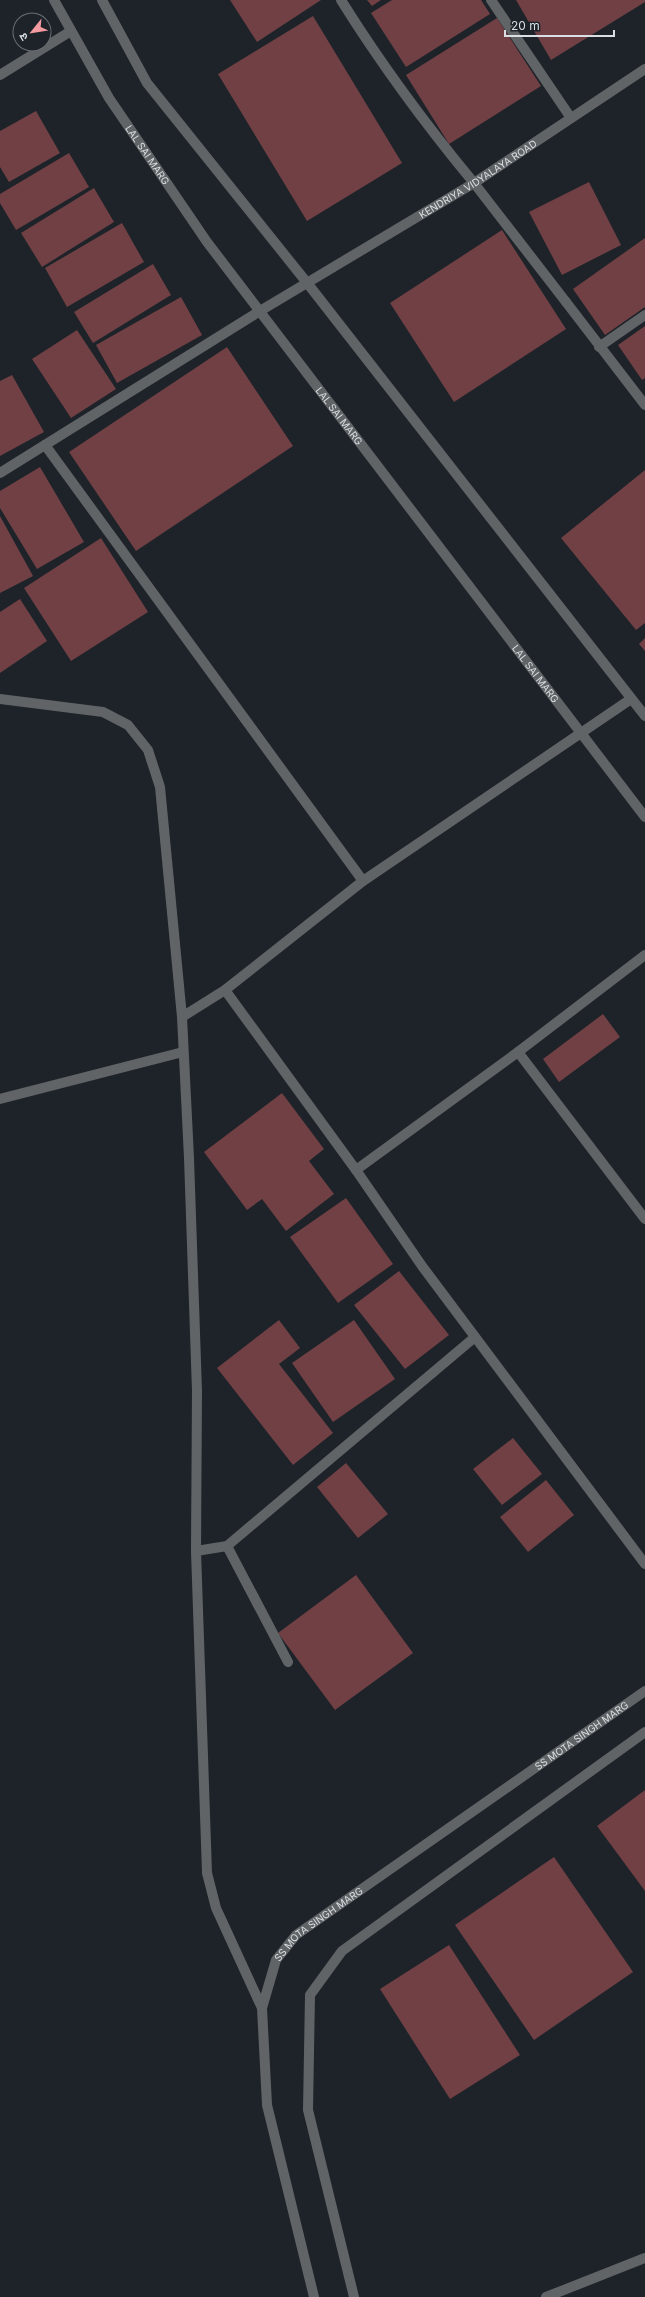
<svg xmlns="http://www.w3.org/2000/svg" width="645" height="2297" font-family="Inter,'Noto Sans Devanagari',sans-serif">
<rect width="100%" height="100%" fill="#1d2329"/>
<path fill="#704044" d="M230,0H321L257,42Z
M367,0H381L372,6Z
M392,0H481L490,14L406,67L371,13Z
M516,0H645V2L551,60Z
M313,16L402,163L307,221L218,74Z
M497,18L541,86L449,144L406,75Z
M36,111L60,153L9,182L0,167V131Z
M69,153L89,187L16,230L0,203V194Z
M589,182L621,245L562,275L529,212Z
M94,188L114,222L42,267L21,233Z
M122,223L144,262L67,307L45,268Z
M502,230L566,329L454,402L390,303Z
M645,238V307L605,335L573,289Z
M153,264L171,295L93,343L74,312Z
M181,297L202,335L117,383L96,345Z
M645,326V378L642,380L618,345Z
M77,330L116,389L71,418L32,359Z
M227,347L293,446L136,551L69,452Z
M12,375L44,432L0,456V381Z
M40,467L84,542L37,569L0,508V491Z
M645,470V623L636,630L561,538Z
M0,516L33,576L0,593Z
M101,538L148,612L71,661L24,588Z
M20,599L47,641L0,673V612Z
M645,638V651L639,644Z
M603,1014L620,1037L559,1082L543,1059Z
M282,1093L324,1149L309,1161L334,1194L286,1231L262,1199L247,1210L204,1152Z
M346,1198L393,1264L338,1303L290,1237Z
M399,1271L449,1335L405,1369L354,1305Z
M279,1320L300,1348L279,1364L333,1433L293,1465L217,1368Z
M354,1320L395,1379L333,1422L292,1363Z
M513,1438L542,1474L502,1505L473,1469Z
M346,1463L388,1514L358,1538L317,1487Z
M546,1480L574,1515L528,1552L500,1517Z
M356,1575L413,1653L335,1710L278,1633Z
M645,1790V1891L597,1826Z
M554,1857L633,1972L534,2040L455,1925Z
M449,1945L520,2055L450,2099L380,1989Z"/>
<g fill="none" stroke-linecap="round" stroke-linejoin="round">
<path stroke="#616467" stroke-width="10" d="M474,183L566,302"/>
<g stroke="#616467" stroke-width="10">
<path d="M341,0C381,64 426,125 474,183"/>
<path d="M491,0L571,118"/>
<path d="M0,75L71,31"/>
<path d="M566,302L645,405"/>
<path d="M599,347L645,315"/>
<path d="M45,445L363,881"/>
<path id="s1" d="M0,473L260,311L474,183L645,69"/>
<path d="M0,699L103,712L128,725L148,750L160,787L182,1017L189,1158L197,1391L196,1551L207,1873L216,1908L262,2008"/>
<path d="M225,990L356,1170L422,1266L645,1564"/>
<path d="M182,1017L225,990L363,881L631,699"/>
<path d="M518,1052L645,1219"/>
<path d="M0,1099L183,1052"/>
<path d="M356,1170L518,1052L645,955"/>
<path d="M196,1551L227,1546"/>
<path d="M288,1662L227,1546L475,1337"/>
<path d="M546,2297L645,2258"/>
</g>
<g stroke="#616467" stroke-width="10">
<path id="s2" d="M54,0L109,98L207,242L645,817"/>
<path d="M102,0L147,83L308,284L645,716"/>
<path id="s3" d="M314,2297L267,2105L262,2008L276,1960L296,1935L645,1691"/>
<path d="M354,2297L308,2110L310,1995L342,1951L645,1732"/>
</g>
</g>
<g text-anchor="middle" stroke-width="3.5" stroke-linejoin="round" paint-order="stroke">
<g font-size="10" fill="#dadfe3" stroke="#1d2329">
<text dy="4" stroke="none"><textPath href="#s2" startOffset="181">LAL SAI MARG</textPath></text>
<text dy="4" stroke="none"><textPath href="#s1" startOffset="561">KENDRIYA VIDYALAYA ROAD</textPath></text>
<text dy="4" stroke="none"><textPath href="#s2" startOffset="505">LAL SAI MARG</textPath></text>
<text dy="4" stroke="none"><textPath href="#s2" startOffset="829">LAL SAI MARG</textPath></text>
<text dy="4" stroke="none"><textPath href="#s3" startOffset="725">SS MOTA SINGH MARG</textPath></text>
<text dy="4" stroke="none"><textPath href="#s3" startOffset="401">SS MOTA SINGH MARG</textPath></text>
</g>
</g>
<g transform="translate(32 32) rotate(240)"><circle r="19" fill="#1d2329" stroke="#696e73"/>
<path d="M0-3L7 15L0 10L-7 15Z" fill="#f49aa1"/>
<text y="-6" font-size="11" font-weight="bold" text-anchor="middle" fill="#dadfe3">उ</text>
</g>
<path d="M505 30v6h109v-6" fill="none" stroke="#dadfe3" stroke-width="2"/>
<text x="511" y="30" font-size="12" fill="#dadfe3" stroke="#1d2329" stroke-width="3" paint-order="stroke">20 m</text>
</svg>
